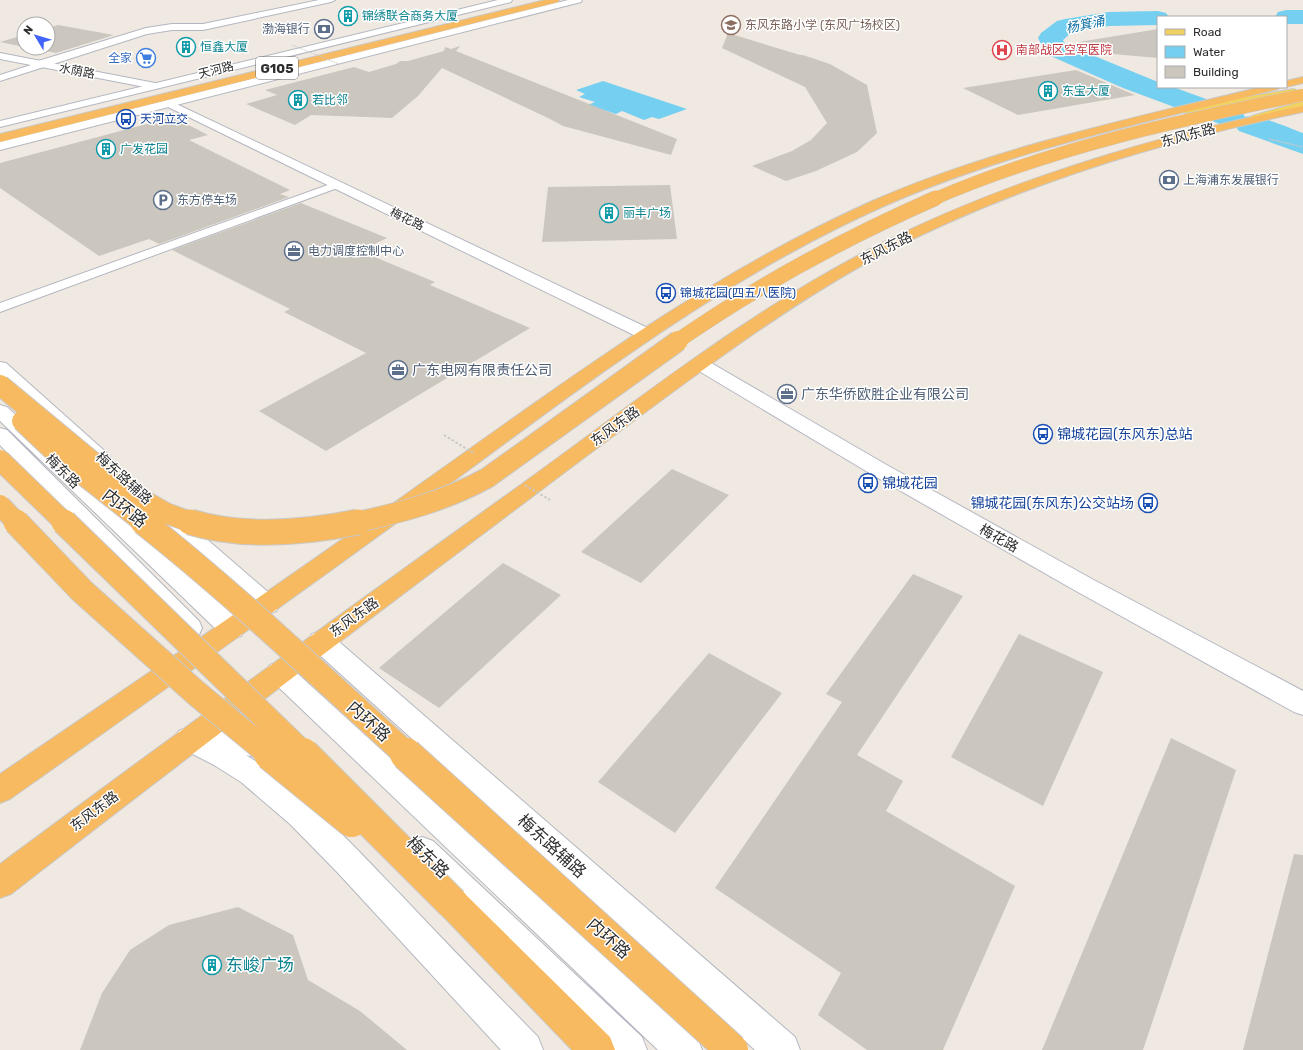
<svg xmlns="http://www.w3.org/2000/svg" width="1303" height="1050" font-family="Rubik,'Noto Sans SC',sans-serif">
<rect width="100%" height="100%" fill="#efe9e1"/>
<path fill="#75cff0" d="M603,81L687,109L659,119L652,117L644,120L622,111L616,114L588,105L595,102L579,97L585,94L576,90Z"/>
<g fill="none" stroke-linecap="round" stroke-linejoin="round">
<path fill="#75cff0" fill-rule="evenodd" d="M1286,10H1303V24H1286V17H1275L1278,12Z
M1158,11L1166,13L1169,17H1158V25L1109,26L1072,32L1063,40L1065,44L1158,82V87H1173L1242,112L1245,117C1259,114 1289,128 1303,133V154L1239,131L1235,126L1231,127L1220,124L1123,88L1046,54L1038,38L1041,33L1057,21L1065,19L1109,12Z"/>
</g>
<path fill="#cbc7bf" d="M58,25L114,35L56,53L31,48H48V28Z
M1158,29V58L1079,51V42Z
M728,33L800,55H803L830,64L867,85L877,133L857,152L816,171L786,181L752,166L792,151L811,140L827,123L805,87L722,48Z
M24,35V47L0,42Z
M460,46L456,51L677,139L671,155L563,126L548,118L442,68L418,96L392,118L311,115L295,125L246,104L277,95L265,90L354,67L369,72L396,64L400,61H408L444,51L445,47L451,49Z
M1076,70L1135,95L1018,115L963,88Z
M173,117L208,135L189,140L290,190L280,194L289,197L159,244L149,239L99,256L0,188V163Z
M670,185L677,239L542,242L548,187Z
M301,203L387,238L360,251L435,282L430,285L530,328L326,451L259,411L366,353L284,312L290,309L172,250Z
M672,469L729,495L641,583L581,552Z
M503,563L561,595L439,708L379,668Z
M913,574L963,596L857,755L903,781L886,811L1015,886L943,1050H867L818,1015L841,973L715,888L842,702L826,694Z
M1019,634L1103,672L1043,806L951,757Z
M709,653L782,693L675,833L598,782Z
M1171,738L1236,770L1143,1050H1042Z
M1294,854L1303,855V1050H1243Z
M238,907L293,935L308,980L360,1011L407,1050H80L102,993L130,950L169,925Z"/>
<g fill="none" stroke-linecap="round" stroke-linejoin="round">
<g stroke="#b4b7c1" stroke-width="2">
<path id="service" d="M336,182L340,183L342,185L340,187L0,312V303Z"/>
</g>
<g stroke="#b4b7c1" stroke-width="2">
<path id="minor" d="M319,0H335L331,2L203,30H172L147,34L0,81V75L34,64L35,62L146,28L172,24H203Z
M0,362L6,363L108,454L111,458L108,462L101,464L94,462L0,377Z
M157,501L165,503L276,599L279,605L276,611L267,614L258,611L149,513L146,508L149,503Z
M321,631L330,634L795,1037L800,1050H755L312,648L308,641L312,634Z
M189,727C275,758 339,831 401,895C446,943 492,990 538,1037L543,1050H501L338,873L290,824L241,782L214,765L179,747L175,739L179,731Z"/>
</g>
<g stroke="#b4b7c1" stroke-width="2">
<path id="tertiary" d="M0,53L155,83L160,86L155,89L0,59Z
M168,100L652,330L655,334L652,338L646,339L640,338L164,105L163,103Z
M700,359L706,360L885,464L1092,579L1303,691V715L1294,712L1076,591L871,474L694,368L691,364L694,360Z"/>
</g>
<g stroke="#b4b7c1" stroke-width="2">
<path id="secondary" d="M498,0H512L511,2L0,127V121Z
M568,0H582L581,2L0,150V142Z
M0,405L7,407L241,622L244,629L241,636L232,638L223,636L0,421Z
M0,428L7,430L199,621L202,628L199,635L190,637L181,635L0,445Z
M279,662L288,665L697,1037L702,1050H658L270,679L266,672L270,665Z
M189,727C217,727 247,728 274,738L278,746L274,754L264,758L218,751H189L179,747L175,739L179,731Z
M422,837L433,841L642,1037L647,1050H603L411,861L407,851L411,841Z"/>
</g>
<g stroke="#c9c9c9" stroke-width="2">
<path id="primary" d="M1294,89L1299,92L1298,94L1186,113L1180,110L1186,107Z
M1303,101V107L1256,121L1252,120L1250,118L1252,116Z"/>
</g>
<g stroke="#c9c9c9" stroke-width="2">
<path id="trunk" d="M545,0H559L558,2L0,142V134Z
M1303,77V83L1286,87H1285L1286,81Z
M1261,87H1279L1278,89C1144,123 1008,151 882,207C719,280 579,389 436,494C295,597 153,698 10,799L0,803V774C143,677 286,580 426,480C570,378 708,275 870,202C995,147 1130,119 1261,87Z
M1303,106V112C1158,142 1015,186 883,254C817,289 756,331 696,375C638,417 581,460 524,503C352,632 181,762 11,894L0,898V864C174,735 350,607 526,481C641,398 754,307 882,243C1015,177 1158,135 1303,106Z
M452,887L463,892L610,1037L615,1050H572L441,914L436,903L441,892Z"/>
</g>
<path stroke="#c9c9c9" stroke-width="1.5" stroke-dasharray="1.5 1" stroke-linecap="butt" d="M1269,139L1303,147"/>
<use href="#service" fill="#fff" fill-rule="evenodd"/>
<use href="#minor" fill="#fff" fill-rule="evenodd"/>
<use href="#tertiary" fill="#fff" fill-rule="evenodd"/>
<use href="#secondary" fill="#fff" fill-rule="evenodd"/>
<use href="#primary" fill="#f2d163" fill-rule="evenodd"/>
<use href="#trunk" fill="#f8ba60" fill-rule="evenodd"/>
<g stroke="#c9c9c9" stroke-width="13" stroke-linecap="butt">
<path id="trunk-bridge-far4" d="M934,199C1052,148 1177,121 1303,95"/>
</g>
<g stroke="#c9c9c9" stroke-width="16" stroke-linecap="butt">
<path id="trunk-bridge-far3" d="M676,342C758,285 845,238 936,198"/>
</g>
<g stroke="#c9c9c9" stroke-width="22" stroke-linecap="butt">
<path id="trunk-bridge-far2" d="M0,385L129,492L166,513L193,523
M22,421L58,455L144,523
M0,460L65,523
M0,505L17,523
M353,523C400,513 445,501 487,478L678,341"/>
</g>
<g stroke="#c9c9c9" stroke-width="27" stroke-linecap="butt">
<path id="trunk-bridge-far1" d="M16,522L82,591L196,693L271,755
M64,522L304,755
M143,522C235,595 320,676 407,755
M190,522C243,538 304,533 358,522"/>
</g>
<g stroke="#c9c9c9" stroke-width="34" stroke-linecap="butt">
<path id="trunk-bridge" d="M270,754L352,821
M303,754L452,903
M406,754L732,1050"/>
</g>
<path stroke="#c9c9c9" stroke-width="1" stroke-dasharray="1.5 1" stroke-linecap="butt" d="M292,45L339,64"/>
<path stroke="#c9c9c9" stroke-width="2" stroke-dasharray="2.5 2" stroke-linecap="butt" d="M444,435L475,454
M525,485L550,500"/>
<use href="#trunk-bridge-far4" stroke="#f8ba60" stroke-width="12"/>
<use href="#trunk-bridge-far3" stroke="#f8ba60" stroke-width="15"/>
<use href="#trunk-bridge-far2" stroke="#f8ba60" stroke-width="20"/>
<use href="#trunk-bridge-far1" stroke="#f8ba60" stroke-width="25"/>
<use href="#trunk-bridge" stroke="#f8ba60" stroke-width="32"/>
</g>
<defs>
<g id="building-ring" transform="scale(1)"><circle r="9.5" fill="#fff" stroke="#0f9aa8" stroke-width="1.5"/><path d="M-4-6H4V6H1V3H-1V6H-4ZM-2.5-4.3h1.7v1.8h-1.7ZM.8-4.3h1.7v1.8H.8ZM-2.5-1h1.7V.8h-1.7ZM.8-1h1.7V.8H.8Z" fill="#0f9aa8"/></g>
<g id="school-ring" transform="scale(1)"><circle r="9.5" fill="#fff" stroke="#8d6e63" stroke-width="1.5"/><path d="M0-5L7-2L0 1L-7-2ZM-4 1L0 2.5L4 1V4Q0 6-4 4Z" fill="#8d6e63"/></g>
<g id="bank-ring" transform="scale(1)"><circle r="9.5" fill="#fff" stroke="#5c6f8a" stroke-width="1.5"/><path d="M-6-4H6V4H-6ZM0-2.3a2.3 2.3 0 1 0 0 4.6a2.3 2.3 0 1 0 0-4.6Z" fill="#5c6f8a"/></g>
<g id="hospital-ring" transform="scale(1)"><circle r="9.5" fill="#fff" stroke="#e0444e" stroke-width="1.5"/><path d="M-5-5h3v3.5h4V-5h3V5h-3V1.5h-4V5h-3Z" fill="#e0444e"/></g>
<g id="supermarket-ring" transform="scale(1)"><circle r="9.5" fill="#fff" stroke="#3f7fe0" stroke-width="1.5"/><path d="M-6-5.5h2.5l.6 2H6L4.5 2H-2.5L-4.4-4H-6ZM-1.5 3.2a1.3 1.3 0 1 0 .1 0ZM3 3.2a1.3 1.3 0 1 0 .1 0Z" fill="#3f7fe0"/></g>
<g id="bus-ring" transform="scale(1)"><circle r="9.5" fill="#fff" stroke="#1a4fb4" stroke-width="1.5"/><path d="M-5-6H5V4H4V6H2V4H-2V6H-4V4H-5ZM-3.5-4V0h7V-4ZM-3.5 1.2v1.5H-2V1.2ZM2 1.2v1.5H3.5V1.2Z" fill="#1a4fb4"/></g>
<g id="parking-ring" transform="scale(1)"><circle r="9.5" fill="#fff" stroke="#5c6f8a" stroke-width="1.5"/><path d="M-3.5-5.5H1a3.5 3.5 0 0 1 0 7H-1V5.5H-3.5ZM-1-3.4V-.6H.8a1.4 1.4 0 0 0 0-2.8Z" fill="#5c6f8a"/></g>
<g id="office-ring" transform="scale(1)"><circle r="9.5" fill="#fff" stroke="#5c6f8a" stroke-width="1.5"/><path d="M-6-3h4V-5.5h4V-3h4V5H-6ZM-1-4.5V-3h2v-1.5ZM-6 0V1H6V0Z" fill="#5c6f8a"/></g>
</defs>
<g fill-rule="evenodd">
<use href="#building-ring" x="348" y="16"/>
<use href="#school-ring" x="731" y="25"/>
<use href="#bank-ring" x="324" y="29"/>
<use href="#building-ring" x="186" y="47"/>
<use href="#hospital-ring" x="1002" y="50"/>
<use href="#supermarket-ring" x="146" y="58"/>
<use href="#building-ring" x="1048" y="91"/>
<use href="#building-ring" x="298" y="100"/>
<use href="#bus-ring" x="126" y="119"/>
<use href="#building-ring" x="106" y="149"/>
<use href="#bank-ring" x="1169" y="180"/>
<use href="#parking-ring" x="163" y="200"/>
<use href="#building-ring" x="609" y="213"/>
<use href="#office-ring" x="294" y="251"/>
<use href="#bus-ring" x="666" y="293"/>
<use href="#office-ring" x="398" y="370"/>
<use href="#office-ring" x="787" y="394"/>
<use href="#bus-ring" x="1043" y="434"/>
<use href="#bus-ring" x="868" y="483"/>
<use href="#bus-ring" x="1148" y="503"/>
<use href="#building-ring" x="212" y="965"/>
</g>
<g text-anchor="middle" stroke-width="3" stroke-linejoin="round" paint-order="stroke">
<g font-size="12" fill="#0d838f" stroke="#fff" text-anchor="start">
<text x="362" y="20">锦绣联合商务大厦</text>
<text x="200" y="51">恒鑫大厦</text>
<text x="1062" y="95">东宝大厦</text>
<text x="312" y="104">若比邻</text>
<text x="120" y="153">广发花园</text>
<text x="623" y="217">丽丰广场</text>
</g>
<g font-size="12" fill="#785e54" stroke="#fff" text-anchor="start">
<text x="745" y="29">东风东路小学 (东风广场校区)</text>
</g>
<g font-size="12" fill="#4e5e75" stroke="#fff" text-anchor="start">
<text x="310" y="33" text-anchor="end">渤海银行</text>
<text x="1183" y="184">上海浦东发展银行</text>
<text x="177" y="204">东方停车场</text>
<text x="308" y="255">电力调度控制中心</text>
</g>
<g font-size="12" fill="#be3a42" stroke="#fff" text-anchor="start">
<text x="1016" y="54">南部战区空军医院</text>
</g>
<g font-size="12" fill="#366cbe" stroke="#fff" text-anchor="end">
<text x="132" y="62">全家</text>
</g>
<g font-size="12" fill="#2e2e2e" stroke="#fff">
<text transform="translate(216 70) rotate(-14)" y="4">天河路</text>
<text transform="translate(77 71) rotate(11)" y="4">水荫路</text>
<text transform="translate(407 219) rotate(26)" y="4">梅花路</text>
</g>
<g font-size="12" fill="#164399" stroke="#fff" text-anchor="start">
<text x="140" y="123">天河立交</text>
<text x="680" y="297">锦城花园(四五八医院)</text>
</g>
<g font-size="13" font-style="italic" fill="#0d6fa3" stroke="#fff">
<text transform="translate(1085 24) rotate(-12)" y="5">杨箕涌</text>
</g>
<rect fill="#fff" stroke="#6d6d6d" stroke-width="1" x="256" y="57" width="42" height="22" rx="3"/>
<g font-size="13" font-weight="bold" fill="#2e2e2e">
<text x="277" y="73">G105</text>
</g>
<g font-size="14" fill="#2e2e2e" stroke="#fff">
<text transform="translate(1188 135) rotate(-15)" y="5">东风东路</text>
<text transform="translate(886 248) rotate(-27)" y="5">东风东路</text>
<text transform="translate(615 426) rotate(-36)" y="5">东风东路</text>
<text transform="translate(63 471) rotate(44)" y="5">梅东路</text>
<text transform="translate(124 478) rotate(42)" y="5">梅东路辅路</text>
<text transform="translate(999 538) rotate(29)" y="5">梅花路</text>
<text transform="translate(354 617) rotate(-36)" y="5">东风东路</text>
<text transform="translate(94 811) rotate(-37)" y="5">东风东路</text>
</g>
<g font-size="14" fill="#4e5e75" stroke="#fff" text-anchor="start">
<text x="412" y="375">广东电网有限责任公司</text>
<text x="801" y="399">广东华侨欧胜企业有限公司</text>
</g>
<g font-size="14" fill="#164399" stroke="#fff" text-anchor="start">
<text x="1057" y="439">锦城花园(东风东)总站</text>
<text x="882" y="488">锦城花园</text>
<text x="1134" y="508" text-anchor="end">锦城花园(东风东)公交站场</text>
</g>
<g font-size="17" fill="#2e2e2e" stroke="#fff">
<text transform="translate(125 508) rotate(38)" y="6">内环路</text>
<text transform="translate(369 721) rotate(42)" y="6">内环路</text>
<text transform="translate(552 846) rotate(42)" y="6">梅东路辅路</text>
<text transform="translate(428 857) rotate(44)" y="6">梅东路</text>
<text transform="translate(609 938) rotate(42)" y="6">内环路</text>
</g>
<g font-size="17" fill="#0d838f" stroke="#fff" text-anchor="start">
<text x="226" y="971">东峻广场</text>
</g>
</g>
<rect x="1157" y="16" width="130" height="72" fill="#ffffff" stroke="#ababab"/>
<rect x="1165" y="29" width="20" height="6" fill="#f2d163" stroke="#ababab"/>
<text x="1193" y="36" font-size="12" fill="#2e2e2e">Road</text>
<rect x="1165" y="46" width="20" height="12" fill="#75cff0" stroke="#ababab"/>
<text x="1193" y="56" font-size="12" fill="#2e2e2e">Water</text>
<rect x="1165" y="66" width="20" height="12" fill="#cbc7bf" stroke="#ababab"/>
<text x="1193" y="76" font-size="12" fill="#2e2e2e">Building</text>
<g transform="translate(36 36) rotate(308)"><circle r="19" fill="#ffffff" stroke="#ababab"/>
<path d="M0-3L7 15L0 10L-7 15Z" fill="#4264fb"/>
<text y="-6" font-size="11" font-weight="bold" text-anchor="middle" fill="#2e2e2e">N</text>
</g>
</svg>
